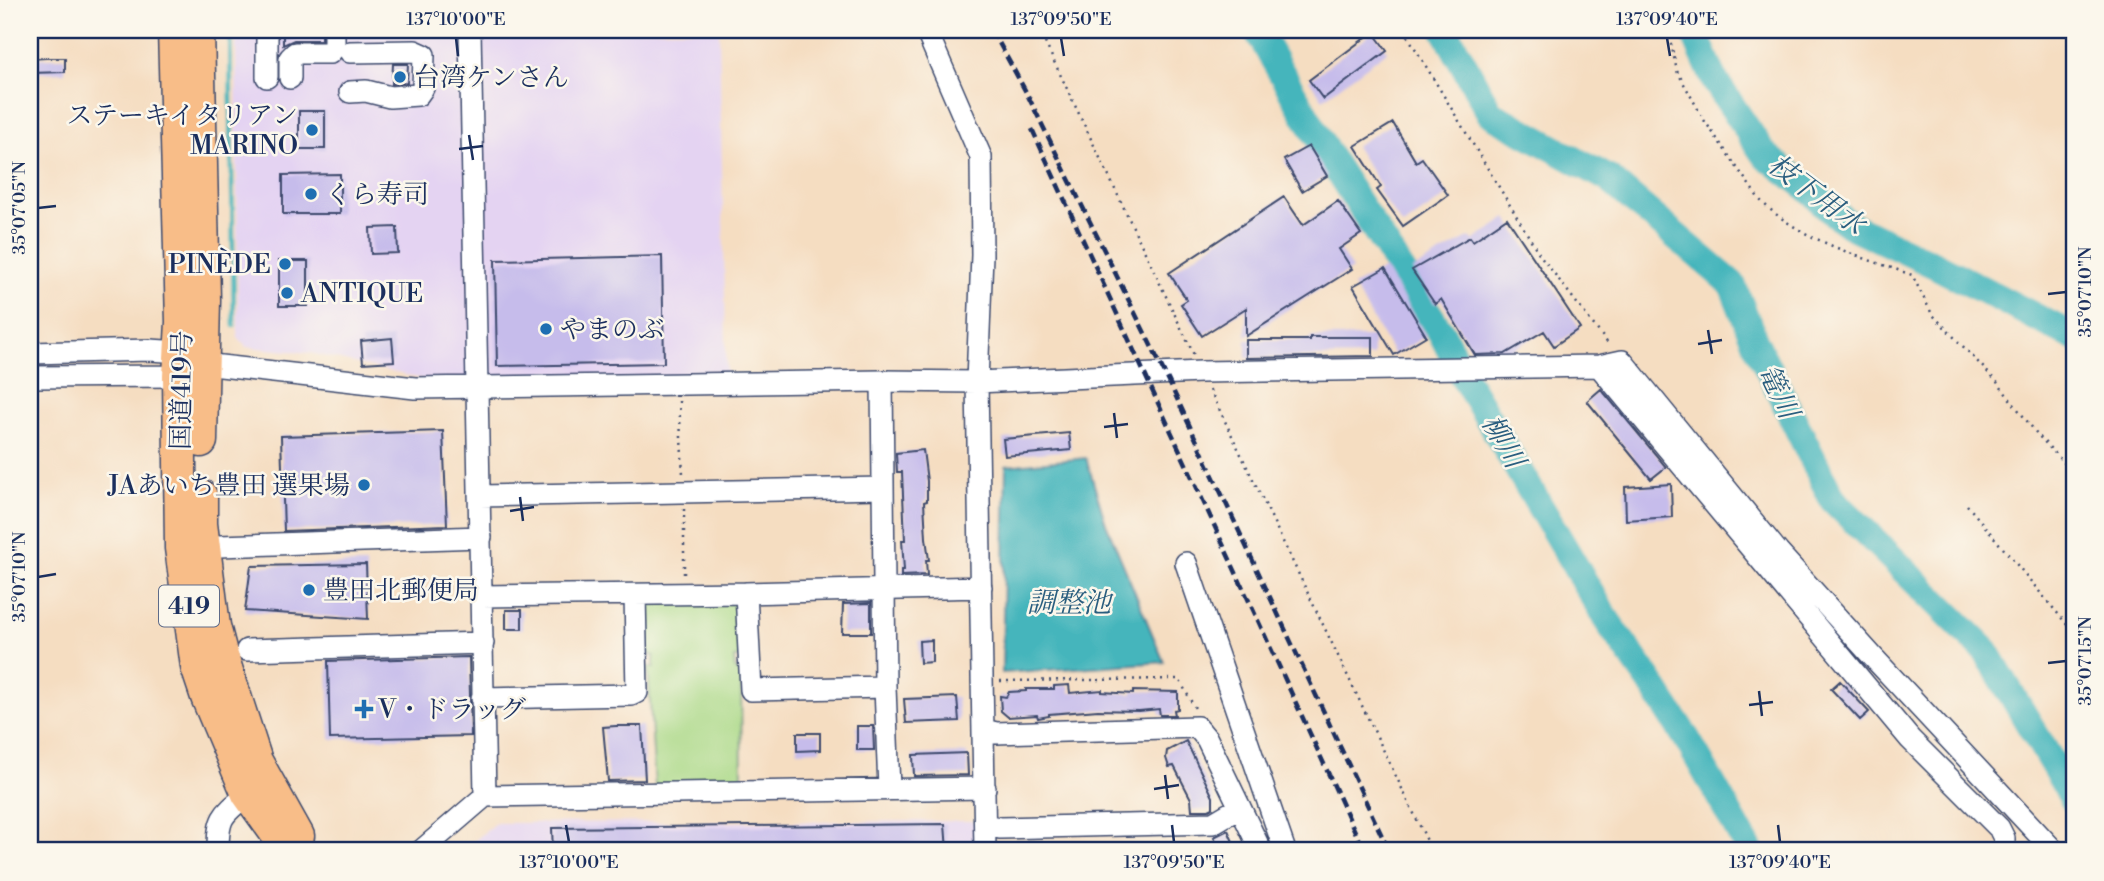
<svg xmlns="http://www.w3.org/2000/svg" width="2104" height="881" font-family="'Libre Bodoni','Noto Serif JP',serif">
<rect width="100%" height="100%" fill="#fbf7ec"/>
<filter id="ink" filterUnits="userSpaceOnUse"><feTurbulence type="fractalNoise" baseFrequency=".0143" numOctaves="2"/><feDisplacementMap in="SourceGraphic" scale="14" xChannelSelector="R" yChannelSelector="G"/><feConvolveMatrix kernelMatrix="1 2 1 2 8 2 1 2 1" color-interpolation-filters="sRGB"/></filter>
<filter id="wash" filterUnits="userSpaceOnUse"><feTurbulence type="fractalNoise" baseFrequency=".00686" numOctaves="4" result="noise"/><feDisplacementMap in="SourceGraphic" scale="28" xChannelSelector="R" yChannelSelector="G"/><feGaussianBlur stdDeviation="1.57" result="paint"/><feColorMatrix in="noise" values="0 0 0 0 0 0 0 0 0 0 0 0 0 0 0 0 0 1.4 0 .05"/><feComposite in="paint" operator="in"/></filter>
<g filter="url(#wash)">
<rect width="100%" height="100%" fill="#f5ddc1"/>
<path fill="#e4d3f2" d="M236,30H719L727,391L422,379L311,353L246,347L238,337Z
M973,821L977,825L976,851H463L495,823Z"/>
<path fill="#a9d885" stroke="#628472" stroke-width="2" d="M734,598L741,605L742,657L734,658L735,670H741L742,788L655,787L648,667L654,668V656L648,653L646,606L649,602Z"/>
<path fill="#45b5bc" stroke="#30728d" stroke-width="2" d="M1086,458L1105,521L1164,662L1002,673L1006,466Z"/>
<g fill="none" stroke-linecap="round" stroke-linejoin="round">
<path stroke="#45b5bc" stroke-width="4.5" d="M230,30L234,326"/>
<path stroke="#45b5bc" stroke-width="28" d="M1257,30L1334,165L1442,334L1462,374L1608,622L1649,680L1687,739L1750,851
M1445,30L1490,113L1609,179L1732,284L1755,342L1833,500L1986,651L2074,800
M1693,30L1715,81L1764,154L1810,190L1829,209L1850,225L1937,266L2074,337"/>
</g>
<g id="blocks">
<path fill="#c6bceb" d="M283,30H321V40H294L283,45Z
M1373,32L1387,51L1323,99L1309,80Z
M46,58H65V72L30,73V59Z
M393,64H408L407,83L392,84Z
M299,111H325V149H299Z
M1393,123L1416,162L1422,158L1448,195L1403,226L1377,190L1381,187L1355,146Z
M1309,146L1327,176L1302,191L1284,160Z
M340,174V214H283V175Z
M1284,197L1303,225L1338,201L1361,234L1339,249L1352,269L1246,336V308L1202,336L1181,304L1187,300L1169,273Z
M1507,218L1580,328L1554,346L1544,331L1505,354L1475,355L1441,299L1435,304L1412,270L1470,237L1473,241Z
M397,227L398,253L371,254L370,228Z
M662,256L664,363L497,366L495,260Z
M279,261H308V306H279Z
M1385,268L1426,336L1394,355L1353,286Z
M1310,337H1373V356L1246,358V340H1310Z
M392,338L394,361L363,363L361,341Z
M1601,389L1666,467L1651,479L1587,401Z
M443,431L447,525L284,531L281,436Z
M1069,433L1071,450L1005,456L1003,439Z
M923,450L927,481V501L924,502L926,538L929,560H926L927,575L901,576V570H904L902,540H905L902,472H897L896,453Z
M1671,484L1672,517L1626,520L1625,487Z
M366,564L368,619L245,611L251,566Z
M871,603V633H842L843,604Z
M506,610H522V629H506Z
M932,640V662L920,663L919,641Z
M469,657L471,736L330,739L328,661Z
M1840,681L1869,712L1860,720L1831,689Z
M1069,685L1070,693L1102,690V692L1133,694V691L1178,692V709L1174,710L1175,715H1160L1159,709L1139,711L1098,710L1049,714V716L1038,718L1037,715L1008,717L1001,711L1000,696L1006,697L1009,692L1026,691V689H1054V686Z
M957,697L959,721L906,723L904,699Z
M616,726H642L645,780L608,781L603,727Z
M857,726H873L874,750H857Z
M797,733H820V750L797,751Z
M1186,741L1213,797V808L1209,810H1192L1191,799L1174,766L1169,767L1166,758L1167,751Z
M967,753L968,775L914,776L913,755Z
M945,824L947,851H553L552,828Z
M1228,830L1237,851H1220L1214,837Z"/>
</g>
</g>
<g filter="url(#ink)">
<use href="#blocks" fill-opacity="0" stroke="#3c496d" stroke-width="2"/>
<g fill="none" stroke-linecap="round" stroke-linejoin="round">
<g stroke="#3c496d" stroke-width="24">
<path id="minor" d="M267,30V77
M470,30L485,796
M926,30L981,157L982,255L977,382L985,851
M290,78V58L295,53H330L334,48V30
M350,92L366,91L390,97L418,95L423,88L424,55L415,51L350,52
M30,353L150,350L181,352L203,364L415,388L882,381L977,382L1201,372L1599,366L1622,361L1778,552L1873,657L2054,851
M1599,366L1910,739L1999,828L2004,838V851
M30,377L179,376L189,371
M882,381L885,687L889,789
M480,496L883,488
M203,543L219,546L481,537
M1186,563L1285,851
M746,593L751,690L885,687
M482,596L746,593L981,587
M247,650L483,643
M482,698L631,695L637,692L635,595
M984,730L996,733L1197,727L1207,739L1261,851
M985,825L1000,828L1213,823L1240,807
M218,851C218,817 222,815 248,794
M421,851L485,796L985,788"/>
</g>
<g stroke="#3c496d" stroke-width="35">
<path id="highway" d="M174,30L182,322L179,376L181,548L197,667L207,697L248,794L289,851
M198,30L204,300L201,441
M201,496V524L214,626L221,653L256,761L298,836"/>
</g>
<path stroke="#3c496d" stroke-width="2.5" stroke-dasharray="2 5" stroke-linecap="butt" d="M1039,30L1194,355
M1404,30L1540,255L1609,345
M1668,30L1677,71L1704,120L1759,199C1799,240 1859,256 1912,275L1932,314L1997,382L2037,434L2074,474
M1210,390L1432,851
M679,401L683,474
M1967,505L2074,633
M684,509V576
M1000,681L1179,679L1196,710"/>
<use href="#minor" stroke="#fff" stroke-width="21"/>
<use href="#highway" stroke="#f8bd88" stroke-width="32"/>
<path stroke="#1b2f5e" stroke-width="4.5" stroke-dasharray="10 5" stroke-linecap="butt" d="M992,30L1026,92L1171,386L1389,851
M1032,129L1364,851"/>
</g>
</g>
<path fill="none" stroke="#1b2f5e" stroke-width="2.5" d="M456,38L458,56M1061,38L1064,56M1667,38L1670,56M469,135L473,160M459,149L483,146M38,208L56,206M2048,294L2066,292M1708,330L1712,354M1698,344L1722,340M1114,413L1117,438M1104,427L1128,424M520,497L523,521M510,511L534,507M38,577L56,574M2048,663L2066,661M1759,691L1762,716M1749,705L1773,702M1165,775L1168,799M1154,789L1179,785M566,825L569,842M1172,825L1174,842M1778,825L1780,842"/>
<g fill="#1f6fb2" stroke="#fbf7ec" stroke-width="2.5">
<circle cx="400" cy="77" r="7"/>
<circle cx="312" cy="130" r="7"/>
<circle cx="311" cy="194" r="7"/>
<circle cx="285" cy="264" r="7"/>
<circle cx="287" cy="293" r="7"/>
<circle cx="546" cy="329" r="7"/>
<circle cx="364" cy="485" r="7"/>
<circle cx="309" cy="590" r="7"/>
<path d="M360.5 698.5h7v7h7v7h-7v7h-7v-7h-7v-7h7z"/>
</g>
<g text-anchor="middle" stroke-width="5" stroke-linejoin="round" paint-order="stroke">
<rect fill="#fbf7ec" stroke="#5e6b89" stroke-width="2" x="159" y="585.5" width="60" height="41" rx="5"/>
<g font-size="24" font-weight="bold" fill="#1b2f5e">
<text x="189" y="614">419</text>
</g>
<g font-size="26" fill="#1b2f5e" stroke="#fbf7ec" text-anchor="start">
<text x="414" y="86">台湾ケンさん</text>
<text x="298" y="124" text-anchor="end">ステーキイタリアン<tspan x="298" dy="30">MARINO</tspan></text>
<text x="325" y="203">くら寿司</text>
<text x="271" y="273" text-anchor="end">PINÈDE</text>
<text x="301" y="302">ANTIQUE</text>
<text x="560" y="338">やまのぶ</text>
<text x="350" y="494" text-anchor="end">JAあいち豊田 選果場</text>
<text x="323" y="599">豊田北郵便局</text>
<text x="378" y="718">V・ドラッグ</text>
</g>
<g font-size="26" fill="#1b2f5e" stroke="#fbf7ec">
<text transform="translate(181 390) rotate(-89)" y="9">国道419号</text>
</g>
<g font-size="28" font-style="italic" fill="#2a5e7f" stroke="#fbf7ec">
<text transform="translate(1817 194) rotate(37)" y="10">枝下用水</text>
<text transform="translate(1779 391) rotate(64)" y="10">篭川</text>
<text transform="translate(1504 441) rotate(60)" y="10">柳川</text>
<text x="1069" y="612">調整池</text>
</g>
</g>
<rect width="2104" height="881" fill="none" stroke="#fbf7ec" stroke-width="77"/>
<rect x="38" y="38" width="2028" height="804" fill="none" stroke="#1b2f5e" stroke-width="2.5"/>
<g font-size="18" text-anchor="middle" fill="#1b2f5e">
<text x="456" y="25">137°10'00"E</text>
<text x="1061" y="25">137°09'50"E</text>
<text x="1667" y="25">137°09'40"E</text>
<text transform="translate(19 208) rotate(-90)" y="6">35°07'05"N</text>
<text transform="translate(2085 292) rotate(-90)" y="6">35°07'10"N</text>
<text transform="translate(19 577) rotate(-90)" y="6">35°07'10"N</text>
<text transform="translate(2085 661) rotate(-90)" y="6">35°07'15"N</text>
<text x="569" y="868">137°10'00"E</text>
<text x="1174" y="868">137°09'50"E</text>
<text x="1780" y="868">137°09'40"E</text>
</g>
</svg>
